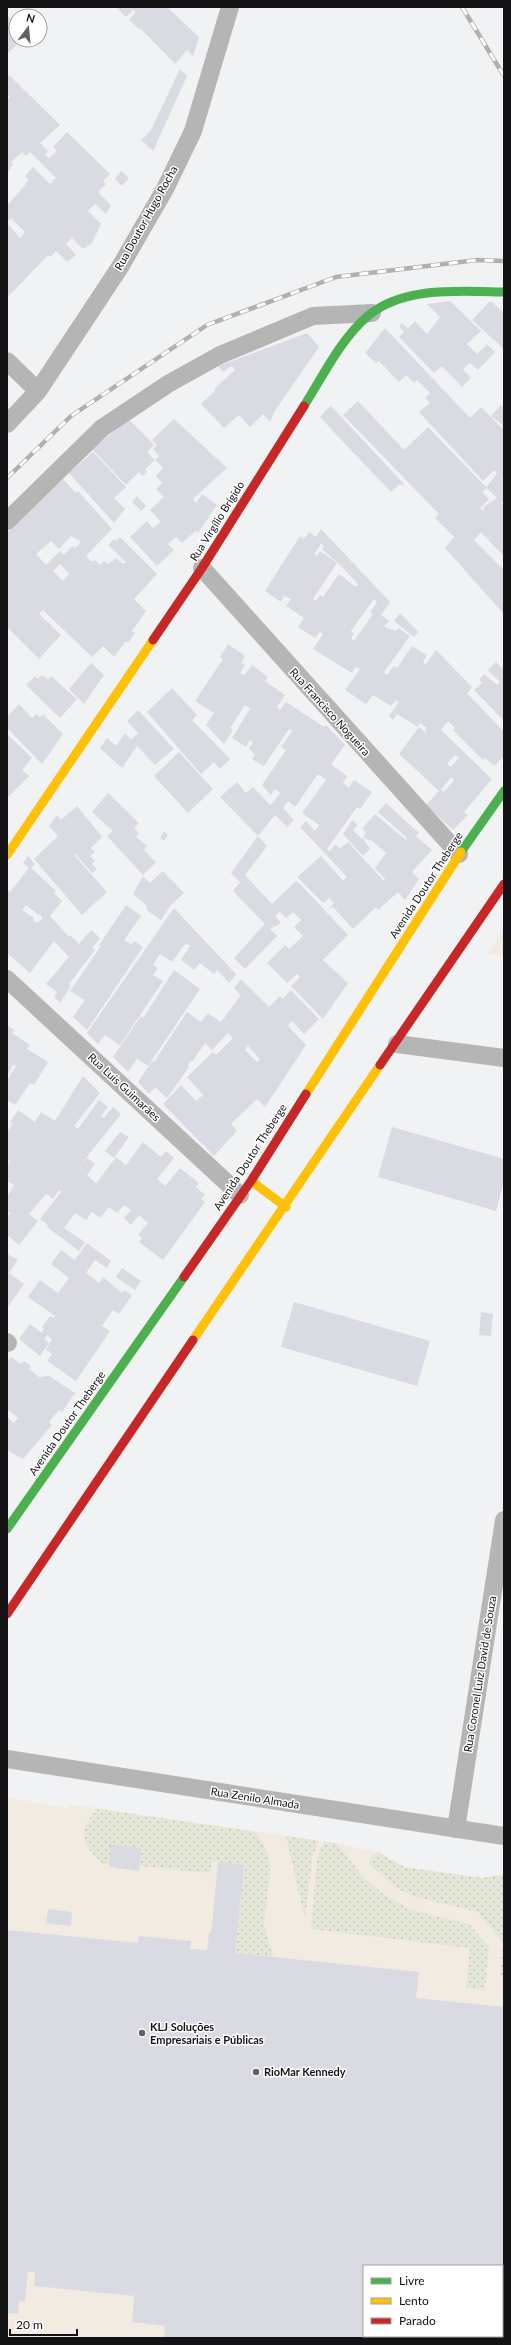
<svg xmlns="http://www.w3.org/2000/svg" width="511" height="2345" font-family="Lato,sans-serif">
<defs>
<pattern id="grass-dots" width="8" height="8" patternUnits="userSpaceOnUse"><rect width="8" height="8" fill="#e4e6d7"/><path d="M2 2h.1M6 6h.1" fill="none" stroke="#c3c4b8" stroke-width="1.8" stroke-linecap="round"/></pattern>
</defs>
<rect width="100%" height="100%" fill="#f1f2f4"/>
<path fill="#f2ebe1" fill-rule="evenodd" d="M504,928V956L487,954Z
M7,1797L67,1808L70,1804L336,1843L378,1852L404,1867L482,1878L504,1874V2338H7ZM364,2266H502V2336H364Z"/>
<path fill="url(#grass-dots)" d="M98,1809L256,1832L269,1856L270,1874L264,1924L273,1957L235,1953L244,1865L212,1861L210,1873L139,1866L141,1848L112,1844L109,1864H103C82,1845 75,1831 98,1809Z
M286,1836L319,1841L313,1854L305,1919Z
M324,1842L336,1843L365,1879L386,1896L412,1910L469,1924L489,1947L485,1990L466,1988L470,1948L311,1929L317,1858Z
M378,1852L404,1867L482,1878L504,1874V1976H500L503,1943L478,1912L412,1896L395,1887L369,1864V1860Z"/>
<path fill="#dadbe2" fill-rule="evenodd" d="M116,7H167L199,37L193,56L187,50L175,64L141,29L140,30L129,20L136,12L133,10L126,17Z
M7,15L14,21L16,19V40H22L7,54Z
M180,69L187,76L153,151L141,140L151,130Z
M9,75L60,125L40,143L48,151L45,155L49,158L57,151L53,147L67,132L110,174L103,181L106,184L98,192L111,205L106,214L95,204L88,211L101,224L92,243L83,249L72,238L66,244L76,255L67,262L56,251L50,257L48,255L7,298V223L20,238L25,232L11,218L7,222V206L29,180L25,176L33,167L50,184L56,178L30,152L26,156L22,152L11,162L13,164L7,174V100L10,97L7,94V77Z
M121,171L129,178L122,186L115,179Z
M450,301L481,331L467,344L477,354L487,344L495,352L478,370L470,363L467,365L463,369L471,378L462,387L442,366L434,373L399,337L404,332L399,326L402,323L408,329L415,321L427,334L440,317L427,304Z
M489,302H492L504,313V349L472,320Z
M385,328L470,418L481,407L504,430V500L501,503L504,506V556L488,540L492,535L487,539L481,532L474,540L504,570V614L445,548L454,537L435,518L439,514L343,415L358,401L404,450L428,427L487,488L482,492L489,499L480,508L483,511L485,506L497,498L486,488L497,473L494,470L483,481L419,412L430,403L425,398L430,393L417,380L414,383L406,375L399,382L379,361L376,363L365,353Z
M307,333L319,347L274,412L270,422L263,414L250,427L239,415L224,428L201,404L215,391L214,389L235,370L232,366L223,372L218,366Z
M501,405L504,408V426L491,416Z
M330,406L332,407L404,484L402,486L400,484L391,492L347,446L320,417Z
M129,419L154,445L147,452L155,460L145,469L147,472L143,476L139,472L126,485L92,449Z
M174,419L227,468L193,499L196,503L202,494L217,505L198,533L196,531L182,543L176,537L168,544L174,550L157,566L130,537L147,521L153,528L161,522L150,510L164,497L156,489L162,483L156,476L163,468L155,460L159,456L153,449L157,445L152,440Z
M93,452L126,487L114,498L125,509L114,523L69,473Z
M63,479L76,493L78,491L112,529L86,556L92,562L95,560L100,565L104,561L108,564L116,558L123,564L126,562L108,545L114,539L116,541L120,537L157,574L134,599L146,611L132,631L135,633L128,643L126,641L114,657L103,646L92,657L43,610L39,614L61,635L39,659L7,627V533ZM71,536L81,541L79,544L75,548L72,546L64,555L60,551L46,565L36,554L51,541L59,549ZM60,564L69,574L63,581L53,571Z
M137,496L146,506L141,511L132,502Z
M321,529L390,602L381,615L389,621L384,627L396,631L398,628L410,636L384,672L387,675L394,666L397,668L412,646L427,655L423,662L426,664L436,650L472,687L465,698L468,694L504,732V756L494,766L485,758L483,760L453,730L455,728L448,721L441,730L492,779L464,812L468,815L453,830L426,805L439,791L399,754L419,727L428,735L425,730L427,728L420,723L418,727L397,714L393,720L389,716L399,702L396,700L391,706L373,695L366,704L345,690L360,669L356,667L352,673L313,649L323,634L320,632L315,638L298,627L304,618L286,606L291,599L284,596L281,602L265,591L300,536L304,539L309,532L316,537ZM321,544L324,545L322,549L340,565L358,584L356,587L339,574L323,597L320,595L316,601L313,599L337,563L320,551L317,556L314,554ZM374,599L377,602L370,612L373,614L354,641L351,638L354,634L351,631ZM455,755L459,758L451,767L447,764ZM451,777L454,780L444,792L441,790Z
M400,613L418,632L414,637L394,621Z
M228,644L245,656L241,663L245,665L240,673L245,675L252,665L268,677L265,681L285,695L277,707L280,710L286,702L324,727L326,725L345,745L331,764L347,776L343,783L349,788L354,780L372,792L360,809L357,807L327,849L330,851L335,844L340,849L348,842L384,881L385,879L375,868L386,853L370,839L369,841L363,837L366,833L362,829L375,814L406,840L407,838L378,812L386,803L419,833L416,836L432,850L412,872L419,879L405,900L398,892L378,910L376,907L353,929L333,907L328,909L334,903L329,898L323,903L297,877L321,856L343,881L347,877L300,827L306,821L315,831L319,825L302,813L326,780L318,774L295,807L288,801L283,808L294,820L287,827L275,815L258,836L220,797L237,782L246,793L253,787L270,805L275,800L280,793L275,789L271,795L262,785L286,750L281,747L292,731L289,729L264,766L252,759L255,755L249,748L253,742L250,740L246,747L232,738L250,709L248,707L245,705L230,728L233,730L224,744L206,725L214,713L195,701L223,659L220,657Z
M496,662L504,670V721L474,690L482,683L479,680L484,674L497,685L500,682L488,670Z
M91,663L104,675L84,704L69,689Z
M42,675L48,679L51,676L77,699L60,718L26,685L35,676L38,679Z
M172,688L197,715L192,720L230,759L220,769L214,762L201,774L147,712Z
M19,704L32,718L36,714L40,717L43,714L63,734L42,764L7,728V717Z
M138,710L174,749L155,765L137,746L122,768L100,748L107,738L116,746L125,733L131,740L138,733L127,721Z
M7,734L32,758L22,770L29,776L7,798Z
M179,752L213,789L188,813L154,776Z
M108,793L139,823L134,828L139,833L136,837L147,846L144,850L156,862L143,875L107,836L113,831L92,812Z
M77,806L102,837L91,848L95,852L90,856L95,861L92,864L97,869L92,873L75,854L74,855L107,892L82,915L34,859L58,836L49,826L57,815L61,820Z
M352,820L358,825L353,830L362,839L363,838L370,849L363,856L343,834Z
M164,831L168,835L164,841L160,838Z
M258,836L267,846L245,875L272,904L296,881L299,883L348,935L323,960L348,983L323,1019L291,986L300,977L297,974L287,983L267,963L285,945L289,949L303,936L294,927L301,920L293,912L286,918L280,912L275,916L281,923L270,929L277,936L245,969L234,958L265,924L233,891L240,882L231,873Z
M28,856L35,864L31,868L56,891L54,893L62,901L50,916L69,937L70,935L79,944L91,930L100,938L92,948L95,950L69,984L71,986L60,1003L54,997L57,992L46,984L69,957L54,941L30,973L7,953V890L10,892L29,868L23,863ZM26,905L43,918L37,923L33,920L34,918L22,910Z
M163,871L184,893L171,905L161,920L148,911L146,908L147,906L133,894L143,876L150,883Z
M126,905L141,916L124,940L132,945L134,941L143,947L87,1030L73,1017L85,1000L70,991L101,946L99,945Z
M174,908L236,974L229,983L217,970L214,974L200,963L194,970L181,960L193,941L190,946L187,944L184,945L172,962L160,954L153,965L158,968L153,975L163,981L120,1045L105,1035L98,1044L87,1033Z
M174,970L200,989L148,1066L137,1059L128,1072L113,1057L141,1016L143,1018Z
M241,979L269,1007L280,996L282,999L291,990L319,1019L304,1034L292,1021L288,1026L306,1045L265,1107L257,1099L231,1124L237,1131L214,1156L163,1104L181,1085L196,1101L203,1095L187,1077L213,1052L216,1055L233,1038L228,1033L212,1050L205,1043L192,1062L190,1061L188,1065L189,1067L167,1098L155,1087L149,1094L138,1082L152,1061L154,1062L187,1012L201,1022L208,1013L221,1022L241,995L234,988ZM248,1046L260,1059L257,1062L245,1050Z
M7,1025L14,1030L12,1033L30,1045L27,1049L48,1062L34,1085L30,1083L15,1105L7,1100V1080L16,1066L13,1065L7,1076Z
M83,1076L100,1093L74,1126L78,1129L99,1100L108,1107L101,1116L104,1118L113,1107L121,1114L79,1167L87,1158L95,1164L87,1175L96,1183L89,1193L116,1157L126,1165L143,1142L161,1157L166,1151L174,1158L157,1179L165,1186L180,1168L199,1183L196,1187L205,1195L201,1199L205,1202L163,1260L139,1242L142,1238L138,1235L148,1223L139,1215L131,1225L124,1218L131,1210L124,1205L117,1213L109,1207L100,1218L92,1212L86,1220L75,1213L64,1228L85,1242L79,1251L47,1227L48,1225L40,1219L61,1192L59,1190L53,1199L46,1194L29,1214L38,1221L19,1245L7,1235V1217L10,1213L7,1211V1197L14,1185L7,1181V1166L10,1161L7,1160V1132L13,1123L10,1122L18,1110L35,1122L41,1112L55,1121Z
M392,1127L504,1159V1181L496,1211L378,1177Z
M120,1132L129,1137L114,1158L105,1151Z
M87,1243L111,1261L107,1268L95,1260L86,1273L99,1283L103,1277L122,1293L124,1290L132,1295L119,1314L113,1310L102,1326L110,1331L76,1381L47,1361L52,1354L46,1350L52,1339L47,1335L44,1339L49,1343L40,1356L19,1339L30,1324L42,1333L44,1328L42,1327L50,1316L53,1318L55,1316L28,1297L40,1280L58,1293L69,1278L51,1264L61,1250L75,1260Z
M7,1254L18,1260L9,1273L24,1284L7,1308Z
M122,1268L141,1281L135,1290L116,1277Z
M294,1302L430,1341L417,1386L281,1347Z
M481,1312L493,1314L491,1336L479,1335Z
M11,1357L21,1364L24,1361L31,1366L29,1369L39,1377L49,1376L75,1393L62,1412L59,1410L49,1422L52,1425L23,1459L7,1450V1417L14,1423L18,1418L7,1409V1362Z
M111,1844L141,1848L139,1871L109,1867Z
M218,1862L244,1865L235,1953L419,1972L416,1998L504,2007V2338H164L165,2326L132,2322L134,2296L34,2286L35,2272H28L25,2302L19,2301L18,2314L7,2313V1930L138,1943L139,1936L191,1941L190,1949L207,1950L209,1933H211ZM364,2266H502V2336H364Z
M48,1909L72,1912L71,1926L46,1923Z"/>
<g fill="none" stroke-linecap="round" stroke-linejoin="round">
<path stroke="#b5b5b5" stroke-width="18" d="M7,361L38,391
M7,424L38,391L120,267L165,189L193,131L230,7
M7,521L102,428L168,384L220,355L313,316L372,313
M202,568L459,854
M7,979L240,1195
M397,1044L504,1058
M7,1342L8,1343
M7,1759L504,1836
M456,1829L504,1520"/>
<path stroke="#4caf50" stroke-width="9" d="M304,406C323,376 341,338 369,315C405,286 461,291 504,292
M461,852L504,791
M7,1529L184,1277"/>
<path stroke="#ffc107" stroke-width="9" d="M7,855L153,640
M306,1094L461,852
M251,1181L286,1207
M193,1340L380,1065"/>
<path stroke="#c62828" stroke-width="9" d="M153,640L202,568L304,406
M380,1065L504,884
M184,1277L251,1181L306,1094
M7,1614L193,1340"/>
<g stroke="#b0b0b0" stroke-width="4.5">
<path id="rail" d="M462,7L504,76
M7,478L71,416L207,325L336,277L477,260L504,261"/>
</g>
<use href="#rail" stroke="#fff" stroke-width="3" stroke-dasharray="9" stroke-linecap="butt"/>
</g>
<g fill="#616163" stroke="#fff" stroke-width="1.5">
<circle cx="142" cy="2033" r="4"/>
<circle cx="256" cy="2072" r="4"/>
</g>
<g text-anchor="middle" stroke-width="3" stroke-linejoin="round" paint-order="stroke">
<g font-size="11" fill="#131315" stroke="#fff">
<text transform="translate(146 218) rotate(-61)" y="4">Rua Doutor Hugo Rocha</text>
<text transform="translate(217 521) rotate(-58)" y="4">Rua Virgílio Brígido</text>
<text transform="translate(330 712) rotate(48)" y="4">Rua Francisco Nogueira</text>
<text transform="translate(426 885) rotate(-57)" y="4">Avenida Doutor Theberge</text>
<text transform="translate(124 1087) rotate(43)" y="4">Rua Luís Guimarães</text>
<text transform="translate(250 1157) rotate(-57)" y="4">Avenida Doutor Theberge</text>
<text transform="translate(67 1423) rotate(-55)" y="4">Avenida Doutor Theberge</text>
<text transform="translate(480 1674) rotate(-81)" y="4">Rua Coronel Luiz David de Souza</text>
<text transform="translate(255 1798) rotate(9)" y="4">Rua Zenilo Almada</text>
</g>
<g font-size="11" font-weight="bold" fill="#131315" stroke="#fff" text-anchor="start">
<text x="150" y="2031">KLJ Soluções<tspan x="150" dy="13">Empresariais e Públicas</tspan></text>
<text x="264" y="2076">RioMar Kennedy</text>
</g>
</g>
<rect width="511" height="2345" fill="none" stroke="#131315" stroke-width="16"/>
<rect x="363" y="2265" width="140" height="72" fill="#ffffff" stroke="#a1a1a1"/>
<rect x="371" y="2278" width="20" height="6" fill="#4caf50" stroke="#a1a1a1"/>
<text x="399" y="2285" font-size="12" fill="#131315">Livre</text>
<rect x="371" y="2298" width="20" height="6" fill="#ffc107" stroke="#a1a1a1"/>
<text x="399" y="2305" font-size="12" fill="#131315">Lento</text>
<rect x="371" y="2318" width="20" height="6" fill="#c62828" stroke="#a1a1a1"/>
<text x="399" y="2325" font-size="12" fill="#131315">Parado</text>
<g transform="translate(28 28) rotate(16)"><circle r="19" fill="#ffffff" stroke="#a1a1a1"/>
<path d="M0-3L7 15L0 10L-7 15Z" fill="#616163"/>
<text y="-6" font-size="11" font-weight="bold" text-anchor="middle" fill="#131315">N</text>
</g>
<path d="M10 2329v6h67v-6" fill="none" stroke="#131315" stroke-width="2"/>
<text x="16" y="2329" font-size="12" fill="#131315" stroke="#ffffff" stroke-width="3" paint-order="stroke">20 m</text>
</svg>
